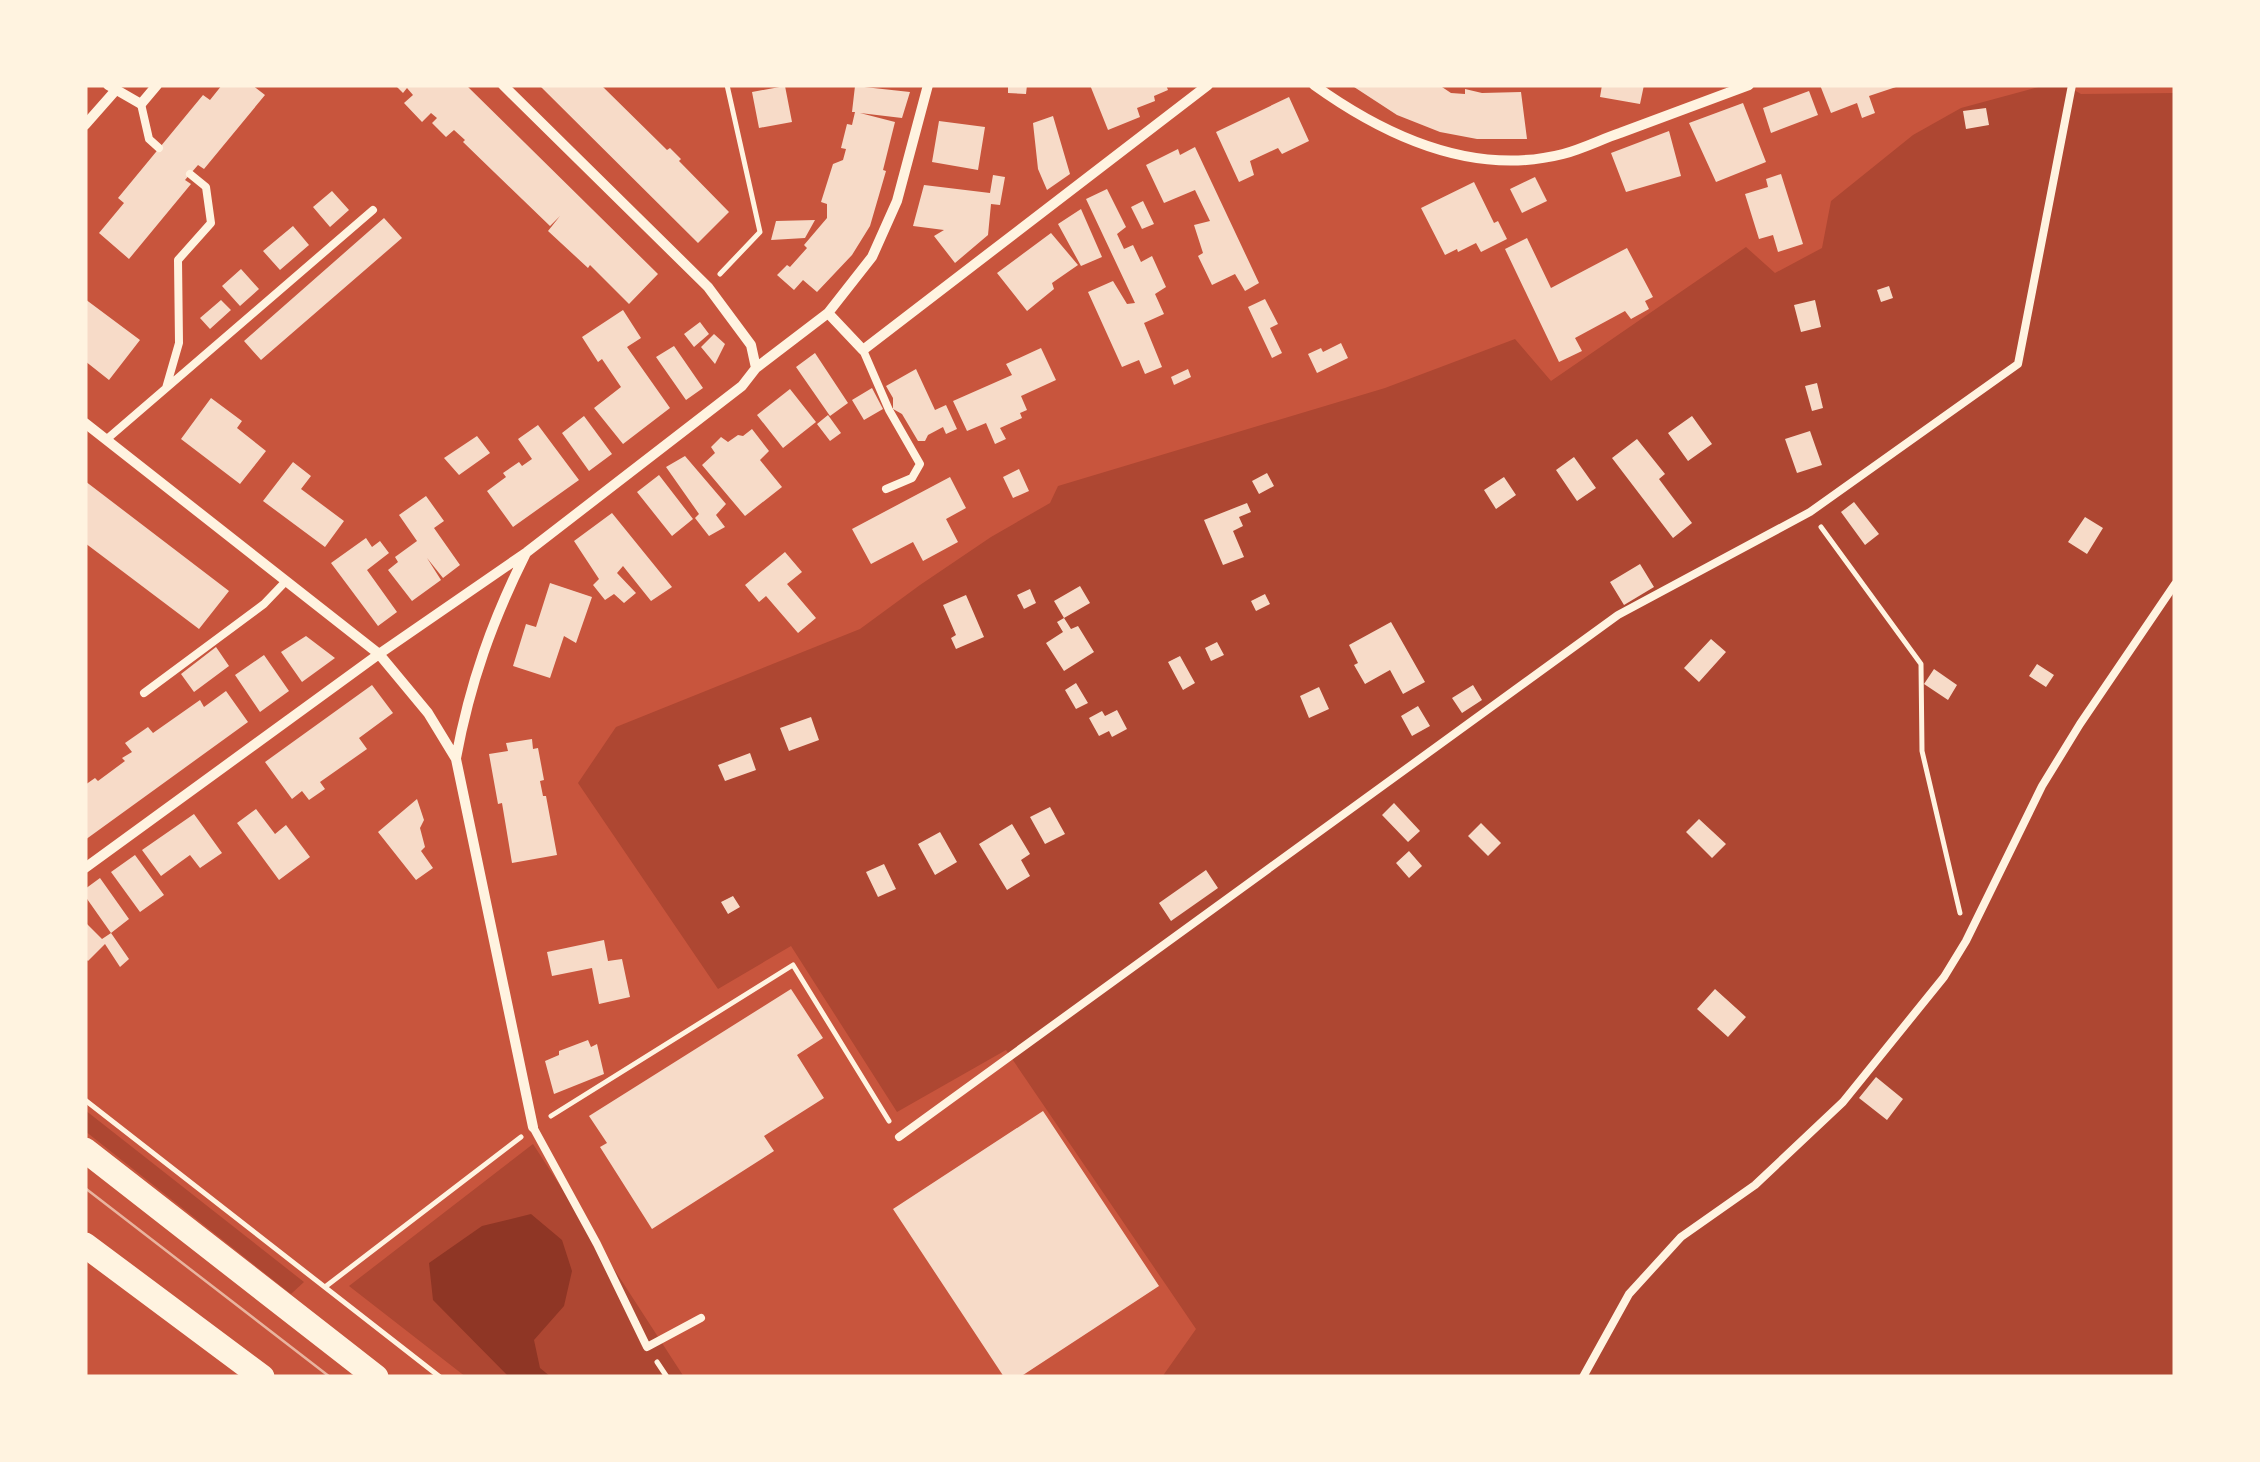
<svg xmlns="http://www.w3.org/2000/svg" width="2260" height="1462" font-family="Montserrat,sans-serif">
<rect width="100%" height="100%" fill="#c8553d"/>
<path fill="#ae4732" d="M2046,85H2065L2081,94L2175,93V1377H1162L1196,1329L1006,1050L897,1112L791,946L718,989L578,783L616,727L860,629L920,585L991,537L1050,503L1058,486L1385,388L1515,339L1551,381L1746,247L1775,273L1822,248L1831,201L1913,135L1961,108Z
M85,1110L304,1282L291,1294L85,1131Z
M533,1144L684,1377H466L349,1286Z"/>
<path fill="#8f3625" d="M531,1214L562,1240L572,1271L564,1306L534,1340L540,1368L551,1377H509L433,1300L429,1263L482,1226Z"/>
<path fill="#f7dbc8" d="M222,85H252L265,95L204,169L198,165L185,180L191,184L129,259L99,233L124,203L118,198L203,95L210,100Z
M395,85H466L658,274L629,304L590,265L588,268L548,231L560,216L550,226L463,142L465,140L454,130L446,137L432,123L437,118L431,113L422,122L404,103L413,95L407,88L403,93Z
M539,85H601L667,150L670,148L681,159L679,161L729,212L698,243Z
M1008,85H1027L1026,94L1008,93Z
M1090,85H1166L1168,90L1154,96L1155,101L1137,108L1140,117L1108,130Z
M1351,85H1444L1442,87L1451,93L1465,94V89L1482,93L1521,92L1527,139H1477L1440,132L1397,115Z
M1602,85H1644L1640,104L1600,97Z
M1820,85H1899V86L1869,96L1875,113L1862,118L1857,103L1831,113Z
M785,86L792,122L759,128L752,92Z
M855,86L910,92L902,118L860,113L895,122L883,170L886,171L870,226L852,255L817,292L803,280L794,290L777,275L787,265L790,267L807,248L804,245L827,218V204L821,202L833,164L843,160L846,149L841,148L847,124L852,125L855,112H852Z
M1809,91L1818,115L1771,133L1763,108Z
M1289,97L1309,141L1282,154L1278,148L1250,161L1254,175L1239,182L1216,132Z
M1743,103L1766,162L1716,182L1689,123Z
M1986,108L1989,125L1966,129L1963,111Z
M1053,116L1070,174L1047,190L1038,169L1033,123Z
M939,121L985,127L978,170L932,162Z
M1669,131L1681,176L1626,192L1611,153Z
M1195,147L1259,283L1245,291L1235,274L1212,285L1198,256L1203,253L1194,225L1210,221L1195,190L1164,203L1146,165L1178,149L1180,155Z
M1781,174L1803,244L1778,252L1773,235L1759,239L1745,194L1768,187L1766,179Z
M993,175L1005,177L1000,205L991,204L988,235L955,263L934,236L944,230L913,226L924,185L990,193Z
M1535,177L1547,201L1522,213L1510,189Z
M1474,182L1494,223L1498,221L1507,239L1481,252L1476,243L1458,252L1457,249L1445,255L1421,208Z
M1107,189L1126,227L1117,234L1124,249L1133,245L1141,262L1152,256L1166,287L1155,294L1164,314L1144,323L1162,367L1145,374L1139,360L1122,367L1088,292L1113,281L1127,304L1135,303L1086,199Z
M332,191L349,210L330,227L313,207Z
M1143,201L1154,224L1142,229L1131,207Z
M1081,209L1102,257L1081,266L1058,224Z
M384,218L402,238L261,360L244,341Z
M815,220L805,238L771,240L776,221Z
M293,226L309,245L280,270L263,251Z
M1051,233L1078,265L1052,283L1054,289L1027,311L997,273Z
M1527,238L1551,288L1627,248L1653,297L1645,301L1649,309L1631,319L1625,311L1575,338L1582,351L1559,362L1505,249Z
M241,269L259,289L240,306L222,286Z
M1889,286L1893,298L1881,302L1877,290Z
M85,299L140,340L109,380L85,361Z
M1265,299L1278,324L1270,328L1282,353L1272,358L1248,307Z
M221,300L231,310L210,329L200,318Z
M1815,300L1821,327L1801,332L1794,305Z
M623,310L641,338L627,347L670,408L623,444L594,408L621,387L602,359L598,362L582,337Z
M700,322L709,334L694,347L684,334Z
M714,334L725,344L715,364L701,347Z
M1341,343L1348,358L1317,373L1308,354L1321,348L1323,352Z
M674,346L703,388L686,400L656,357Z
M1041,348L1056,380L1021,396L1027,410L1020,413L1022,418L1000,428L1006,439L995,444L986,423L967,431L953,401L1012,375L1006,364Z
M815,353L848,403L830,416L796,367Z
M916,369L935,410L946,405L957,429L946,434L943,427L928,435L925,441H918L902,414L893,409V398L886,386Z
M1188,369L1191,377L1174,385L1171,377Z
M1817,383L1823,408L1812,411L1805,386Z
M872,388L883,409L864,420L852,400Z
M790,389L816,422L783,448L757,415Z
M211,398L242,421L237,428L266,451L240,484L181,439Z
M828,415L841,433L830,441L817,424Z
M584,416L612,454L589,471L562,433Z
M1692,416L1712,444L1688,461L1668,433Z
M538,425L579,480L513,527L487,491L506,477L503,473L519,462L522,466L532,459L518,439Z
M752,429L769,451L760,460L782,487L745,516L702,465L715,453L711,447L721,437L728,442L738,435L743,436Z
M1810,431L1822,465L1797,473L1785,439Z
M477,436L490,453L459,475L444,458Z
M1637,439L1665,474L1659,479L1692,523L1673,538L1612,458Z
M685,456L726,504L716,515L725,527L709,536L695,518L699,514L666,467Z
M1574,457L1596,488L1577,501L1556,470Z
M293,462L311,476L301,489L344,521L325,547L263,501Z
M1019,469L1029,491L1013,498L1003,477Z
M1267,473L1274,486L1259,494L1252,481Z
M659,475L693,519L672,536L637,492Z
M950,477L966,508L946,519L958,542L923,561L913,542L871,564L852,529Z
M1504,477L1516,495L1496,509L1484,490Z
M85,481L229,591L199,629L85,543Z
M426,496L444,521L434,528L460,565L443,578L427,558L441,580L412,601L388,570L398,562L395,557L417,541L399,515Z
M1854,502L1879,534L1865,545L1841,512Z
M1247,503L1251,512L1239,517L1243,526L1233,531L1244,557L1223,565L1204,520Z
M612,513L672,587L651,601L623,566L617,573L636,593L624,603L614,594L605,600L593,585L599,579L574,541Z
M2085,517L2103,528L2087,554L2068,542Z
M366,538L372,547L380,541L389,553L367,570L397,612L378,626L331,563Z
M785,552L802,572L787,584L816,618L798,633L766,596L759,602L745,585Z
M1640,564L1654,587L1624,605L1610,582Z
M550,583L592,597L576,643L564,636L550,678L513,666L526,624L536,627Z
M1080,586L1090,603L1064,618L1054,601Z
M1030,589L1036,603L1024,609L1017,595Z
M1265,594L1270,604L1256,611L1251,601Z
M966,595L984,637L956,649L951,638L956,635L943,605Z
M1064,618L1071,629L1078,626L1094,652L1064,671L1046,643L1063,632L1057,622Z
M1391,622L1425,682L1403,694L1390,670L1365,684L1354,665L1358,663L1349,645Z
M306,636L335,658L302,682L281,652Z
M1711,639L1726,652L1699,682L1684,668Z
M1217,642L1224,655L1211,661L1205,648Z
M216,647L229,666L194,692L181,674Z
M264,655L289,691L260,712L235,675Z
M1180,656L1195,683L1183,690L1168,662Z
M2037,664L2054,675L2046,687L2029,676Z
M1934,669L1957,685L1948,700L1924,684Z
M1076,683L1088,703L1076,709L1065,690Z
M372,685L393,713L359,738L367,749L320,782L325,789L309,800L302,791L292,799L265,762Z
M1473,685L1482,700L1462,713L1452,698Z
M1319,687L1329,709L1309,718L1300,696Z
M226,691L248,722L85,840V785L95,778L98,781L125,761L122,758L132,752L125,743L148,727L153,733L200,700L204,707Z
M1418,706L1430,726L1412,736L1401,716Z
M1117,710L1127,729L1112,737L1109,731L1099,736L1089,718L1102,711L1105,716Z
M811,717L819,740L789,751L780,728Z
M532,739L533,749L538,748L544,780L540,781L543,796H546L557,855L512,863L502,803L498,804L489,754L508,751L506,743Z
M750,753L756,770L725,781L718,765Z
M417,799L424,820L420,828L425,847L421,851L433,868L416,880L378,832Z
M1394,803L1420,831L1408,842L1382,815Z
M1050,807L1065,834L1045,844L1030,817Z
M256,809L275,834L286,825L310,857L279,880L237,823Z
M194,814L222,853L200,868L190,855L161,876L142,850Z
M1699,819L1726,844L1712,858L1686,832Z
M1481,823L1501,843L1488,856L1468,836Z
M1012,824L1030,854L1021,860L1030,876L1007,890L979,844Z
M940,832L957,862L935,875L918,844Z
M1409,851L1422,866L1409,878L1396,863Z
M135,855L164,895L140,912L111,872Z
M884,864L896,889L878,897L866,872Z
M1206,870L1218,888L1171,921L1159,903Z
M100,878L129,919L111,933L85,896V889Z
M733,896L740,907L728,914L721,902Z
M85,922L102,939L111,933L129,959L120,967L105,944L88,961L85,958Z
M604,940L608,961L622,959L630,997L599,1004L592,968L552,976L547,952Z
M791,989L823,1038L797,1055L824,1098L764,1136L774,1151L652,1229L600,1147L607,1143L589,1116Z
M1715,989L1746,1017L1728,1037L1697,1009Z
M588,1040L591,1047L597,1044L604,1074L554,1094L545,1061L559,1055V1051Z
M1876,1077L1903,1099L1887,1120L1859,1098Z
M1043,1111L1159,1286L1020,1377H1004L893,1209Z"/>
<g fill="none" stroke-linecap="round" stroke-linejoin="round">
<path stroke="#fff3e0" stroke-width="5" d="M720,274L760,232L727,85
M1821,527L1921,664L1922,751L1960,913
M85,1100L440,1377
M551,1116L793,965L889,1121
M325,1287L521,1137
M657,1362L667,1377"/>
<path stroke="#fff3e0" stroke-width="8" d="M141,104L149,139L159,148
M863,350L889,410L920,464L912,478L886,489
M166,388L179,343L178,260L211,223L206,187L190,174
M107,439L373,210
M144,693L264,604L286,581
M533,1127L597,1244L647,1347L701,1318
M899,1137L1618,615L1810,512L2018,364L2072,85
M1583,1377L1629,1294L1681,1237L1755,1185L1843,1102L1944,977L1966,941L2042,786L2080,724L2175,584"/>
<path stroke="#fff3e0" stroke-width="10" d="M108,85L141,104L157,85
M503,85L708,287L751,345L756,368
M1314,85C1385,136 1473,177 1563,154C1582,149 1602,139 1620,133C1663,117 1706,101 1749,85
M85,125L115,91
M828,313L863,350L1208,85
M85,423L379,654L428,713L456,759L533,1127
M456,758C470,683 492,621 526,553
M85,868L379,654L527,552L742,386L756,368L828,313L872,257L897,201L928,85"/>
<path stroke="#fff3e0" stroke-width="25" d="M85,1150L376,1377
M85,1245L262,1377"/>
<path stroke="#e9b49f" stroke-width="2.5" d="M85,1188L330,1377"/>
</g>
<rect width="2260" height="1462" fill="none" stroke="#fff3e0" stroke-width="175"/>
</svg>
